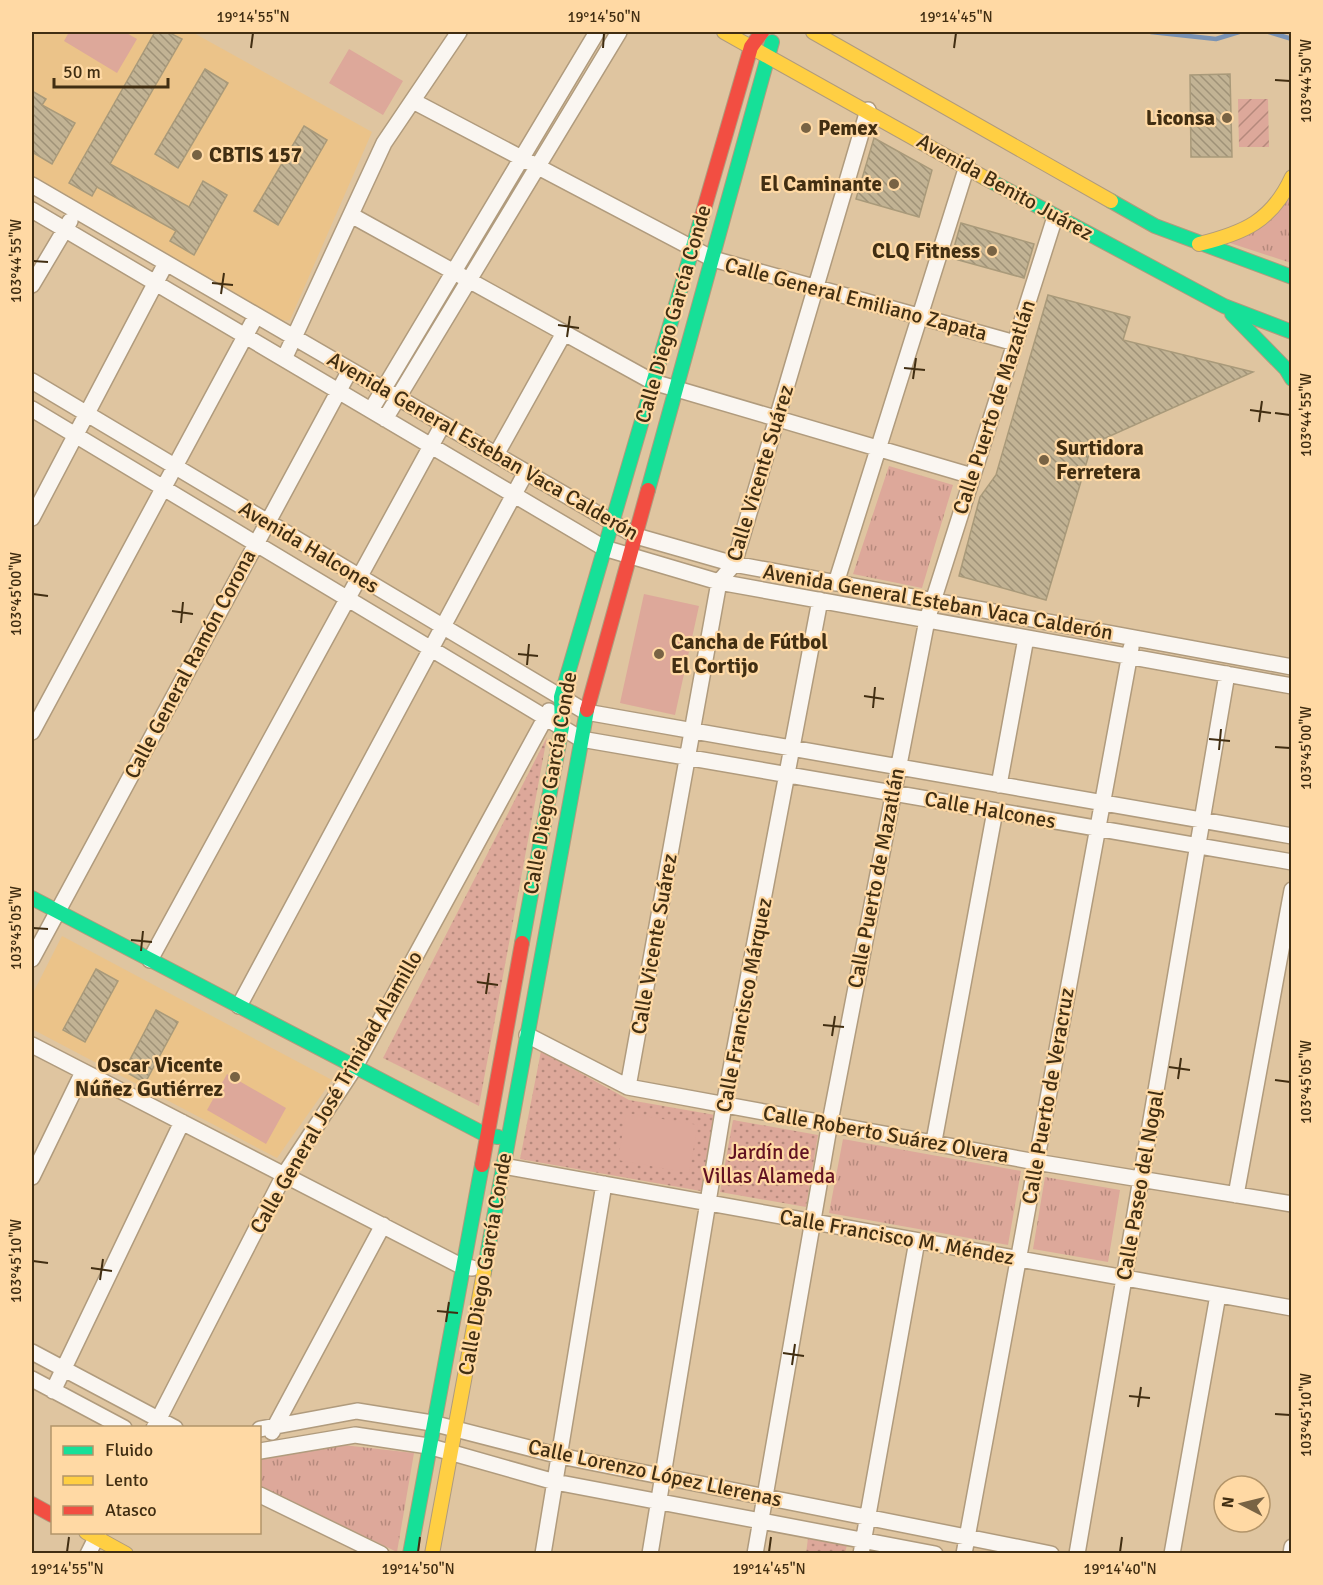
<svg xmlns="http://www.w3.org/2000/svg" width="1323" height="1585" font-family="Signika,sans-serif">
<defs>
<pattern id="grass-tufts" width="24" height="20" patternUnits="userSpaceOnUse" patternTransform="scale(1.5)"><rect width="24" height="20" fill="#dda89a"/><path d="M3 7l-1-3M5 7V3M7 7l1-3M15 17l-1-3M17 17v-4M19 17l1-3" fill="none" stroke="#b5897c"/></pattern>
<pattern id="park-dots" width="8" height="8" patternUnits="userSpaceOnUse" patternTransform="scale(1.5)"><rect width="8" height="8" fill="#dda89a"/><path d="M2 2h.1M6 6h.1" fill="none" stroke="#b5897c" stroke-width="1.8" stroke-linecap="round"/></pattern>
<pattern id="garden-furrows" width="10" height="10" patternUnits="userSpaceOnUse" patternTransform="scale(1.5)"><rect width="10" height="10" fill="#dda89a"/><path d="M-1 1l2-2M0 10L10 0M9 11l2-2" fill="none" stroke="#b5897c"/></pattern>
<pattern id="building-back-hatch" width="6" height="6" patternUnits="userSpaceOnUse" patternTransform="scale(1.5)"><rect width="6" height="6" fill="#c2b394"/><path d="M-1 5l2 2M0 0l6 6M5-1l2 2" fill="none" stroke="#9f9277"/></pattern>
</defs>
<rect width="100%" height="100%" fill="#dfc5a0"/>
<path fill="#ebc389" d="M32,32H192L372,132L290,320L281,321L32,178Z
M62,936L332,1080L277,1158L32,1029V995Z"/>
<path fill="url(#grass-tufts)" d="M1291,190V263L1230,243Z
M889,466L953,485L922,588L853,574Z
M843,1139L1021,1171L1008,1245L829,1213Z
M1045,1177L1120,1190L1108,1262L1033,1249Z
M343,1445L414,1453L397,1552L260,1486V1459Z"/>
<path fill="url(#park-dots)" d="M547,737L479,1106L383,1058Z
M541,1051L629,1100L715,1115L701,1191L520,1159Z
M733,1120L818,1135L806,1207L720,1192Z
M808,1538L847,1545L845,1553L806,1554Z"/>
<path fill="url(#garden-furrows)" d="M1238,99H1268L1269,147H1239Z"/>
<path fill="#dda89a" d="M69,32H125L137,39L117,73L64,41Z
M349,49L403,81L383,115L329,83Z
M644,594L699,606L675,715L620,703Z
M227,1074L286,1108L266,1144L207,1110Z
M626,1113L698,1125L689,1173L618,1160Z"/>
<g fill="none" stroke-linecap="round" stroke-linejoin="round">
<path stroke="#7a93b4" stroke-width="4.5" d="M1151,32L1216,39L1239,32
M1269,32L1292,39"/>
</g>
<path fill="url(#building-back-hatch)" stroke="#a99a7a" stroke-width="1.5" d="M155,32H168L182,39L110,164L189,207L203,181L227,195L194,255L170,241L176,231L97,187L92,196L69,183Z
M205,69L228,83L178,168L155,154Z
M1230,74L1232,157H1191L1190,75Z
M32,91L46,99L42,105L75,123L52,164L32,152Z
M304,126L327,140L278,225L254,211Z
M874,138L932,170L919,217L856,199Z
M961,223L1034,244L1024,278L951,258Z
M1048,295L1130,317L1123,340L1253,372L1092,444L1046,600L959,576L980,497L996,475Z
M96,969L118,981L85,1042L63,1030Z
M156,1010L178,1022L145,1083L124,1071Z"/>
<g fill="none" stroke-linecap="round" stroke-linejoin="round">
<g stroke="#b09b7d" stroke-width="18">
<path id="street" d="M413,101L713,259L1015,343
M32,185L636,536L734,564L1292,667
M32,210L604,548L719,582L1292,686
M351,215L653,382L972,476
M32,285L70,221
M284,359L384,143L459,32
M32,381L586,712L1292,836
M32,409L581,739L1292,862
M371,410L597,32
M385,419L619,32
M496,455L564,333
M32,518L166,263
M836,583L967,166
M32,732L256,316
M999,785L1026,638
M32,959L350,370
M150,960L443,424
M239,1006L526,472
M527,1035L628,1087L1036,1162L1292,1204
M32,1045L461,1266L472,1268
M628,1087L719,582L734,564L868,110
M934,1141L995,811
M503,1166L1292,1308
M32,1177L83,1072
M1236,1195L1292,890
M32,1352L175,1428
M32,1379L124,1428
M53,1391L182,1122
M154,1428L284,1175L355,1067L549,711
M260,1429L357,1411L432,1423L560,1456L1051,1554
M272,1432L383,1225
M260,1451L355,1435L428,1446L555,1482L935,1554
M260,1495L381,1554
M88,1554L99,1532
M543,1554L604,1184
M650,1554L724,1105L820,600
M755,1554L830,1122L927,620L1055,217
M861,1554L917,1241
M964,1554L1131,648
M1077,1554L1227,674
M1172,1554L1218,1295
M1291,1554L1292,1547"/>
</g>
<g stroke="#b09b7d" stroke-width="16">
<path id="fast" d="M985,178L1224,306L1292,332
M1111,201L1155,226L1292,277
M1232,314L1286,369L1292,379
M648,490L772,42
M32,898L486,1135L498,1137
M522,943L562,727L561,697L702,216
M484,1272L587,710
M410,1554L482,1165"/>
</g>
<g stroke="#b09b7d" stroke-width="16">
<path id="slow" d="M724,32L985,178
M813,32L1111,201
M1199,244C1244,233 1272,221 1292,177
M86,1532L126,1554
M432,1554L484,1272"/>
</g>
<g stroke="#b09b7d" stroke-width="16">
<path id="jam" d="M702,216L751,47L762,32
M587,710L648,490
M482,1165L522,943
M32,1504L52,1515"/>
</g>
<use href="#street" stroke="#faf6f1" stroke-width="15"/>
<use href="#fast" stroke="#16e098" stroke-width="14"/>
<use href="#slow" stroke="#ffcf43" stroke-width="14"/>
<use href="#jam" stroke="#f24e42" stroke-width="14"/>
</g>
<path fill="none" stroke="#412e12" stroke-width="2" d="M251,48L253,33M603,48L604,33M954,48L956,33M1275,80L1290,81M33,261L48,262M212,283L233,285M221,294L224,273M558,325L579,328M567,337L570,316M904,368L925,370M913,379L916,358M1250,410L1271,413M1275,413L1290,415M1259,422L1262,401M33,594L48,596M172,611L193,614M181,623L183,602M518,654L538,656M527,665L529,644M864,696L884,699M873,708L875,687M1209,739L1230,741M1275,747L1290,748M1219,750L1221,729M33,928L48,929M131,940L152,942M141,951L143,931M477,982L498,985M486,994L489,973M823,1025L844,1027M832,1036L835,1016M1169,1067L1190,1070M1178,1079L1181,1058M1275,1080L1290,1082M33,1261L48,1263M91,1268L112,1271M100,1280L103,1259M437,1311L458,1313M446,1322L449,1302M783,1353L804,1356M792,1365L795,1344M1129,1396L1150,1398M1138,1407L1141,1387M1275,1414L1290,1415M67,1552L69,1537M418,1552L420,1537M769,1552L771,1537M1120,1552L1122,1537"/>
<g fill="#786344" stroke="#ffd9a4" stroke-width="2">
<circle cx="1227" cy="118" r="6"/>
<circle cx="806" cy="128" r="6"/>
<circle cx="197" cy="155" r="6"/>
<circle cx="894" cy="184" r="6"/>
<circle cx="992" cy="251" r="6"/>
<circle cx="1044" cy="460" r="6"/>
<circle cx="659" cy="654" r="6"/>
<circle cx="235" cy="1077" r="6"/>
</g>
<g text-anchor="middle" stroke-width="4.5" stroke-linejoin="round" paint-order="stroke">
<g font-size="21" font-weight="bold" fill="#412e12" stroke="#ffd9a4" text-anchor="end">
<text x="1215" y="125">Liconsa</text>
<text x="818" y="135" text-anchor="start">Pemex</text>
<text x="209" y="162" text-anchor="start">CBTIS 157</text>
<text x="882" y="191">El Caminante</text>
<text x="980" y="258">CLQ Fitness</text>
<text x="1056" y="455" text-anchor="start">Surtidora<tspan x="1056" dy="24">Ferretera</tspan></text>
<text x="671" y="649" text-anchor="start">Cancha de Fútbol<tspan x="671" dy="24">El Cortijo</tspan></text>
<text x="223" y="1072">Oscar Vicente<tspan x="223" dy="24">Núñez Gutiérrez</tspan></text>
</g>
<g font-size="21" fill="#412e12" stroke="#ffd9a4">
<text transform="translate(1005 187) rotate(29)" y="7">Avenida Benito Juárez</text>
<text transform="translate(856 299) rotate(15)" y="7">Calle General Emiliano Zapata</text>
<text transform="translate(673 314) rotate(-74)" y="7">Calle Diego García Conde</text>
<text transform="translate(994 407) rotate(-72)" y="7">Calle Puerto de Mazatlán</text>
<text transform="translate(483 446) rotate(30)" y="7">Avenida General Esteban Vaca Calderón</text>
<text transform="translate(760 473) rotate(-73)" y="7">Calle Vicente Suárez</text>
<text transform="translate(309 547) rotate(31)" y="7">Avenida Halcones</text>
<text transform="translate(938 602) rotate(10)" y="7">Avenida General Esteban Vaca Calderón</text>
<text transform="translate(190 664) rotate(-62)" y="7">Calle General Ramón Corona</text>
<text transform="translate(550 783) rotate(-80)" y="7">Calle Diego García Conde</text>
<text transform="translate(990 810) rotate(10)" y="7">Calle Halcones</text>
<text transform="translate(876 878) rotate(-79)" y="7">Calle Puerto de Mazatlán</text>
<text transform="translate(654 944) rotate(-80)" y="7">Calle Vicente Suárez</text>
<text transform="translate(744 1005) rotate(-79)" y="7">Calle Francisco Márquez</text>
<text transform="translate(336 1092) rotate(-60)" y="7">Calle General José Trinidad Alamillo</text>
<text transform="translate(1048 1096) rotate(-80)" y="7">Calle Puerto de Veracruz</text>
<text transform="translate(886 1134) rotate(10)" y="7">Calle Roberto Suárez Olvera</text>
<text transform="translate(1140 1185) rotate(-80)" y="7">Calle Paseo del Nogal</text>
<text transform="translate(897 1237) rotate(10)" y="7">Calle Francisco M. Méndez</text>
<text transform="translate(485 1264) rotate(-80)" y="7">Calle Diego García Conde</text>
<text transform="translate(655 1473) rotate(12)" y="7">Calle Lorenzo López Llerenas</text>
</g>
<g font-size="21" fill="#611121" stroke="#ffd9a4">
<text x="769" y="1159">Jardín de<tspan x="769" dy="24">Villas Alameda</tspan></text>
</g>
</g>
<rect width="1323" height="1585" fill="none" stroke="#ffd9a4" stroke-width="66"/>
<rect x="51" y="1426" width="210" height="108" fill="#ffd9a4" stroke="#b3956a" stroke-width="1.5"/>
<rect x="63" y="1446" width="30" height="9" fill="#16e098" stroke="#b3956a" stroke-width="1.5"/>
<text x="105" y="1456" font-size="18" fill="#412e12">Fluido</text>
<rect x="63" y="1476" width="30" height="9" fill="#ffcf43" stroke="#b3956a" stroke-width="1.5"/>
<text x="105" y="1486" font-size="18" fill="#412e12">Lento</text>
<rect x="63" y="1506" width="30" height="9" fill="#f24e42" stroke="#b3956a" stroke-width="1.5"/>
<text x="105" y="1516" font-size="18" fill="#412e12">Atasco</text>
<g transform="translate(1242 1504) rotate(277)"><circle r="28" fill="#ffd9a4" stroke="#b3956a" stroke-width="1.5"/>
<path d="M0-4.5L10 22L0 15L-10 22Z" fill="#786344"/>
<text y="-9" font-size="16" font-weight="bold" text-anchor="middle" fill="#412e12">N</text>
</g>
<path d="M54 78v9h114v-9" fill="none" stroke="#412e12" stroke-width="3"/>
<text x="63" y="78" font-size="18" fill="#412e12" stroke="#ffd9a4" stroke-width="4.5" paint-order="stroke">50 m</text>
<rect x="33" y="33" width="1257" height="1519" fill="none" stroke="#412e12" stroke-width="2"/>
<g font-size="15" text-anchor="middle" fill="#412e12">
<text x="253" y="22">19°14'55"N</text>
<text x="604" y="22">19°14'50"N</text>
<text x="956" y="22">19°14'45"N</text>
<text transform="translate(1306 81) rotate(-90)" y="5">103°44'50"W</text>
<text transform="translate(16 261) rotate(-90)" y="5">103°44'55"W</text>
<text transform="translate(1306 415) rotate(-90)" y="5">103°44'55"W</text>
<text transform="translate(16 594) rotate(-90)" y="5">103°45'00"W</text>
<text transform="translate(1306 748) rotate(-90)" y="5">103°45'00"W</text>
<text transform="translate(16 928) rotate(-90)" y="5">103°45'05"W</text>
<text transform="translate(1306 1082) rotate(-90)" y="5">103°45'05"W</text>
<text transform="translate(16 1261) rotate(-90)" y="5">103°45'10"W</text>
<text transform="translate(1306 1415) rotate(-90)" y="5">103°45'10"W</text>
<text x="67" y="1574">19°14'55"N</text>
<text x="418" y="1574">19°14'50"N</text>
<text x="769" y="1574">19°14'45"N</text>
<text x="1120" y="1574">19°14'40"N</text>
</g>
</svg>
